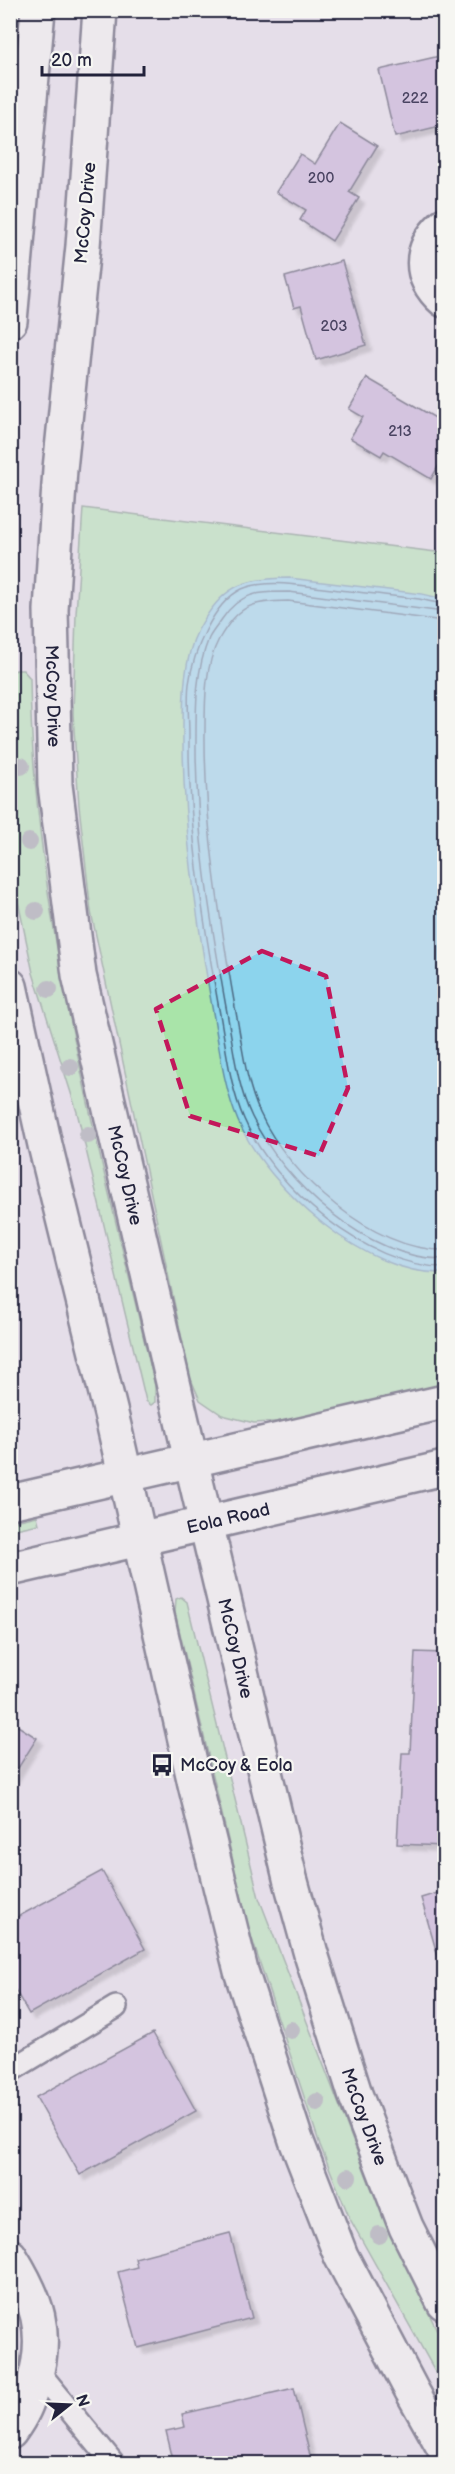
<svg xmlns="http://www.w3.org/2000/svg" width="455" height="2474" font-family="'Balsamiq Sans',sans-serif">
<defs>
<filter id="shadow"><feDropShadow dx="5.5" dy="5.5" stdDeviation="1.5" flood-color="#0004"/></filter>
</defs>
<rect width="100%" height="100%" fill="#e5dee9"/>
<filter id="ink" filterUnits="userSpaceOnUse"><feTurbulence type="fractalNoise" baseFrequency=".0167" numOctaves="2"/><feDisplacementMap in="SourceGraphic" scale="12" xChannelSelector="R" yChannelSelector="G"/><feConvolveMatrix kernelMatrix="1 2 1 2 8 2 1 2 1" color-interpolation-filters="sRGB"/></filter>
<g filter="url(#ink)">
<path fill="#a9e4a9" stroke="#668372" stroke-width="1.5" d="M83,508L444,553V1384L290,1421L254,1423L222,1415L200,1400L190,1377L91,912L79,806L73,714L76,614Z
M16,670H23L30,678C33,917 101,1154 155,1386V1402L151,1405L146,1401L77,1112L33,973L14,882L10,674Z
M37,1516L39,1524L11,1530V1522Z
M181,1597L187,1602L259,1898L370,2185L420,2296L444,2344V2387L350,2219L320,2145L249,1930L175,1612L176,1599Z"/>
<path fill="#8cd4ed" stroke="#628da6" stroke-width="1.5" d="M289,578L422,594L444,599V1273C366,1276 269,1190 238,1121C223,1086 219,1044 212,1007C196,914 182,821 183,728C183,698 184,657 198,630C222,586 241,579 289,578Z"/>
<g fill="none" stroke-linecap="round" stroke-linejoin="round">
<path stroke="#4c6982" stroke-width="1.5" d="M444,604C436,603 428,601 419,599C387,595 355,592 323,588C298,585 266,579 242,589C212,603 193,654 189,684C187,701 189,719 189,735C188,827 203,919 219,1009C226,1045 229,1085 244,1119C274,1188 367,1267 444,1267
M444,612L289,592C258,592 240,592 222,619C218,625 212,632 209,638C196,670 196,703 196,736C195,827 210,918 226,1007C233,1043 236,1084 252,1117C284,1183 368,1260 444,1259
M444,621L288,601C251,601 238,606 219,639C205,665 205,700 205,728C204,822 219,915 235,1007C242,1042 245,1081 260,1113C289,1176 373,1251 444,1250"/>
</g>
<path fill="#bea5d3" stroke="#22223b" stroke-width="1.5" filter="url(#shadow)" d="M444,55V125L395,137L379,70Z
M340,123L377,146L349,192L359,198L332,241L300,220L306,210L276,192L300,154L315,164Z
M342,261L366,345L316,360L301,306L294,308L285,277Z
M367,378L444,423V456L431,479L384,451L381,456L350,438L363,417L349,409Z
M415,1652L444,1653V1846L397,1844L402,1753H410Z
M10,1721L37,1738L10,1781Z
M102,1871L145,1949L29,2014L10,1981V1921Z
M444,1891V1978L421,1898Z
M153,2033L196,2111L80,2175L36,2097Z
M230,2233L252,2318L138,2348L118,2272L137,2267L135,2258Z
M294,2388L312,2464H174L166,2431L185,2427L182,2414Z"/>
<g fill="none" stroke-linecap="round" stroke-linejoin="round">
<g stroke="#22223b" stroke-width="26">
<path id="service" d="M10,2071L116,2007
M37,2370L114,2464"/>
</g>
<g stroke="#22223b" stroke-width="38">
<path id="minor" d="M444,225C418,249 418,277 444,300
M10,2256C37,2299 49,2333 34,2382C27,2403 24,2413 10,2432"/>
</g>
<g stroke="#22223b" stroke-width="38">
<g id="tertiary">
<path id="s1" d="M100,10L83,246L60,469L51,610L55,785L79,975L191,1460L290,1878L311,1954L355,2094L406,2227L444,2303"/>
<path d="M10,321L38,10"/>
<path d="M10,986L45,1145L114,1426L195,1784L241,1971L296,2140L341,2256L412,2391L444,2448"/>
</g>
</g>
<g stroke="#22223b" stroke-width="38">
<g id="secondary">
<path d="M10,1502L444,1402"/>
<path id="s2" d="M10,1569L444,1468"/>
</g>
</g>
<use href="#service" stroke="#f6f6f2" stroke-width="21"/>
<use href="#minor" stroke="#f6f6f2" stroke-width="33"/>
<use href="#tertiary" stroke="#f6f6f2" stroke-width="33"/>
<use href="#secondary" stroke="#f6f6f2" stroke-width="33"/>
</g>
<g fill="#90969b">
<circle cx="21" cy="766" r="9"/>
<circle cx="29" cy="842" r="9"/>
<circle cx="36" cy="911" r="9"/>
<circle cx="49" cy="989" r="9"/>
<circle cx="70" cy="1067" r="9"/>
<circle cx="88" cy="1135" r="9"/>
<circle cx="291" cy="2030" r="9"/>
<circle cx="317" cy="2102" r="9"/>
<circle cx="348" cy="2177" r="9"/>
<circle cx="379" cy="2235" r="9"/>
</g>
</g>
<path d="M0 0H455V2474H0ZM262,951L326,976L348,1088L319,1156L190,1116L156,1009Z" fill="#e5dee9" fill-opacity=".55" fill-rule="evenodd"/>
<path fill="none" stroke="#c2185b" stroke-width="4.5" stroke-dasharray="12 8" stroke-linejoin="round" d="M262,951L326,976L348,1088L319,1156L190,1116L156,1009Z"/>
<defs>
<g id="bus-bare" transform="scale(1.8)"><path d="M-5-6H5V4H4V6H2V4H-2V6H-4V4H-5ZM-3.5-4V0h7V-4ZM-3.5 1.2v1.5H-2V1.2ZM2 1.2v1.5H3.5V1.2Z" fill="#22223b" stroke="#f6f6f2" stroke-width="2.5" paint-order="stroke"/></g>
</defs>
<g fill-rule="evenodd">
<use href="#bus-bare" x="162" y="1765"/>
</g>
<g text-anchor="middle" stroke-width="4.5" stroke-linejoin="round" paint-order="stroke">
<g font-size="15" fill="#494361">
<text x="415" y="103">222</text>
<text x="321" y="183">200</text>
<text x="334" y="331">203</text>
<text x="400" y="436">213</text>
</g>
<g font-size="18" fill="#22223b" stroke="#f6f6f2">
<text transform="translate(85 213) rotate(-85)" y="6">McCoy Drive</text>
<text dy="6" stroke="none"><textPath href="#s1" startOffset="688">McCoy Drive</textPath></text>
<text dy="6" stroke="none"><textPath href="#s1" startOffset="1174">McCoy Drive</textPath></text>
<text dy="6" stroke="none"><textPath href="#s2" startOffset="224">Eola Road</textPath></text>
<text dy="6" stroke="none"><textPath href="#s1" startOffset="1660">McCoy Drive</textPath></text>
<text dy="6" stroke="none"><textPath href="#s1" startOffset="2146">McCoy Drive</textPath></text>
</g>
<g font-size="18" fill="#22223b" stroke="#f6f6f2" text-anchor="start">
<text x="180" y="1771">McCoy &amp; Eola</text>
</g>
</g>
<rect width="455" height="2474" fill="none" stroke="#f6f6f2" stroke-width="36"/>
<rect x="18" y="18" width="419" height="2438" fill="none" stroke="#22223b" stroke-width="2" filter="url(#ink)"/>
<g transform="translate(69 2405) rotate(72)" stroke="#f6f6f2" stroke-width="4.5" paint-order="stroke">
<path d="M0-4.5L10 22L0 15L-10 22Z" fill="#22223b"/>
<text y="-9" font-size="16" font-weight="bold" text-anchor="middle" fill="#22223b">N</text>
</g>
<path d="M42 66v9h102v-9" fill="none" stroke="#22223b" stroke-width="3"/>
<text x="51" y="66" font-size="18" fill="#22223b" stroke="#f6f6f2" stroke-width="4.5" paint-order="stroke">20 m</text>
</svg>
